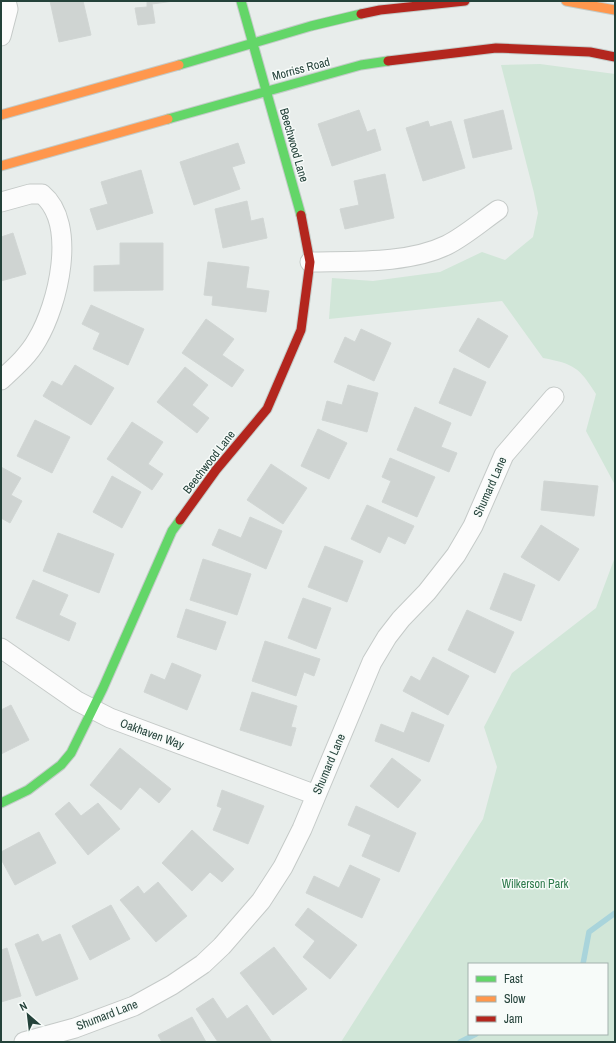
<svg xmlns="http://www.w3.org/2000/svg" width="616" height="1043" font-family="'Archivo Narrow',sans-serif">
<rect width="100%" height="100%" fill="#e8edeb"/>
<path fill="#d1e6d8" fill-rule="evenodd" d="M540,64L615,74V485L586,431L596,394C579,367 574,364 543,358L502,301L329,319L332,278L373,281L440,272L482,252L505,260L533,237L538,213L534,193L501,65Z
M615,557V1042H341L483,819L497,767L484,727L512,673L596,608ZM469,964H607V1034H469Z"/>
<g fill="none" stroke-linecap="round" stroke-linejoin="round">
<path stroke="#a9d4db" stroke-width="5.5" d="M583,964L589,932L615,913
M460,1042L476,1034"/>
</g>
<path fill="#cfd4d2" stroke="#d1d6d4" d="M50,1H83L91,35L59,42Z
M147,1H174L152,4L155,23L138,25L135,8L147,7Z
M359,110L367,132L375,129L381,150L332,166L318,124Z
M503,110L512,149L473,158L464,120Z
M428,121L430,127L451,121L465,168L423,181L406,128Z
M238,143L245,163L232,167L240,189L194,205L180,162Z
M141,170L153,213L97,230L90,209L108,204L101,182Z
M385,174L394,218L345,229L340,209L359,205L354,181Z
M247,201L251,221L263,218L267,238L223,248L215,209Z
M13,233L26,274L1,281V237Z
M120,243H163V290L94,291V266L120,265Z
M208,262L249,267L246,288L269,291L266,312L212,305L213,296L204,295Z
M91,305L144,329L128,365L93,349L100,333L82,324Z
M478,318L508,336L489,368L459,351Z
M206,319L234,339L222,355L244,370L232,387L182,353Z
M361,329L391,343L374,381L334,362L345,337L355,342Z
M75,365L114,388L91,425L43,396L52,381L62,386Z
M185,367L208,385L192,405L209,418L197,433L157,402Z
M454,368L486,382L471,416L439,403Z
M348,385L378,393L367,432L322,420L327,401L342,405Z
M415,407L451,423L441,447L457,453L449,472L397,450Z
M35,420L70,437L52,473L17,456Z
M132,422L163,442L148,464L163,474L152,490L107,459Z
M318,429L347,443L329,479L301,466Z
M390,458L435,477L417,517L382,502L391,481L382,477Z
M271,464L307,488L283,524L247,500Z
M1,467L21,478L11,495L22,501L10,523L1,518Z
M112,476L141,492L122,528L93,512Z
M544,481L598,486L594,516L541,510Z
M367,505L414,526L405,544L388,536L380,553L351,539Z
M250,517L282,531L266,569L212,545L219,529L241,538Z
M541,525L579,549L559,581L521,557Z
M58,533L114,554L99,593L43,571Z
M325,546L363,561L347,602L308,587Z
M203,559L251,574L237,615L190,600Z
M504,573L535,585L521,621L490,609Z
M33,580L68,595L59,615L76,623L69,641L16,618Z
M303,598L331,608L316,649L288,638Z
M186,609L226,622L216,650L177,637Z
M467,610L514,632L495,673L448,650Z
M265,641L320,659L314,676L304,672L296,696L252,681Z
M433,657L469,676L448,715L403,691L411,676L420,681Z
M172,663L201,675L187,710L144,692L151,674L165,680Z
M252,692L297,706L291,727L296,728L291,746L240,730Z
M11,705L29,740L1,754V710Z
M412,712L444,725L429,762L375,741L381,724L404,733Z
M120,748L171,789L159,803L140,787L121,810L90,785Z
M392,758L421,780L398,808L370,786Z
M222,790L264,806L248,844L213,830L222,808L217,806Z
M69,802L81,816L98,803L120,829L88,855L55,814Z
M356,806L416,833L399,872L362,856L371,835L348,825Z
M192,830L234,869L222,882L210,872L192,891L162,863Z
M39,832L56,863L15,885L1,859V852Z
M350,865L380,879L362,918L306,893L314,876L339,888Z
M158,882L187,916L156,942L120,900L138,886L144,894Z
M111,905L130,939L90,960L72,926Z
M308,908L357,945L330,979L303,957L315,941L295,925Z
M38,934L42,942L60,934L78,979L36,996L15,944Z
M274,947L307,989L273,1015L240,973Z
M7,948L21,996L1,1002V950Z
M213,998L227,1019L247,1005L272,1042H218L196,1009Z
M192,1017L206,1042H162L158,1035Z"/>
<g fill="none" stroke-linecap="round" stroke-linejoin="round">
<g stroke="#c5cac8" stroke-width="21">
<path id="street" d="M1,36L8,9L6,1
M1,202L30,194H42C78,224 58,305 37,340C28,356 14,368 1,380
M310,262C353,261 408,264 447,245C465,236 482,221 498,210
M1,648L77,701L110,718L316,795
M24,1042L75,1028L134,1006L172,985L203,964L222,946L261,901L283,867L302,829L372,662L387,637L401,619L427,592L456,555L473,526L504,455L554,397"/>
</g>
<g stroke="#c3cbc8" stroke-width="11">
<path id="fast" d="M241,1L301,215
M179,65L311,26L361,14
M168,119L361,65L388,61
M1,803L28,790L61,765L71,753L103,688L172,531L180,520"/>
</g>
<g stroke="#c3cbc8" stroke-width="11">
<path id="slow" d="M566,1L615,10
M1,115L179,65
M1,166L168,119"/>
</g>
<g stroke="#c3cbc8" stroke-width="11">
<path id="jam" d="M361,14L380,10L465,1
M388,61L496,48L590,52L615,57
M180,520L216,470L267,409L301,330L310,262L301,215"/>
</g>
<use href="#street" stroke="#fcfcfc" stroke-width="19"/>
<use href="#fast" stroke="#63d668" stroke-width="9"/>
<use href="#slow" stroke="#ff974d" stroke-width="9"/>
<use href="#jam" stroke="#b3261e" stroke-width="9"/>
</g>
<g text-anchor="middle" stroke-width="3" stroke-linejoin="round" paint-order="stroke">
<g font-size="12" fill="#24423a" stroke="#f7fbf9">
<text transform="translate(301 69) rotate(-15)" y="4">Morriss Road</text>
<text transform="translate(294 145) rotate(74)" y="4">Beechwood Lane</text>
<text transform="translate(209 462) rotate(-52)" y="4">Beechwood Lane</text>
<text transform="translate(490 487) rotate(-66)" y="4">Shumard Lane</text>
<text transform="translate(152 734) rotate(20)" y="4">Oakhaven Way</text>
<text transform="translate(329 764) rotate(-67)" y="4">Shumard Lane</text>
<text transform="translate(107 1015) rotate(-21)" y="4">Shumard Lane</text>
</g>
<g font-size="12" fill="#2d7a4b" stroke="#f7fbf9">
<text x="535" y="888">Wilkerson Park</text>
</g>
</g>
<rect width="616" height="1043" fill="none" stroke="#24423a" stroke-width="4"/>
<rect x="468" y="963" width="140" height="72" fill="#f7fbf9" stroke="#a3b1ad"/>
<rect x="476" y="976" width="20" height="6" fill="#63d668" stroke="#a3b1ad"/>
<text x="504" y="983" font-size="12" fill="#24423a">Fast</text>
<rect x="476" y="996" width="20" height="6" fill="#ff974d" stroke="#a3b1ad"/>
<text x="504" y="1003" font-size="12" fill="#24423a">Slow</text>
<rect x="476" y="1016" width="20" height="6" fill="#b3261e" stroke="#a3b1ad"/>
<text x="504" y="1023" font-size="12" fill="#24423a">Jam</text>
<g transform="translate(28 1015) rotate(332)" stroke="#f7fbf9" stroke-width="3" paint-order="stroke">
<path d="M0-3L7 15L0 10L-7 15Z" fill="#24423a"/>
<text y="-6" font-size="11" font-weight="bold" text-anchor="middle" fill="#24423a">N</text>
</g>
</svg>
